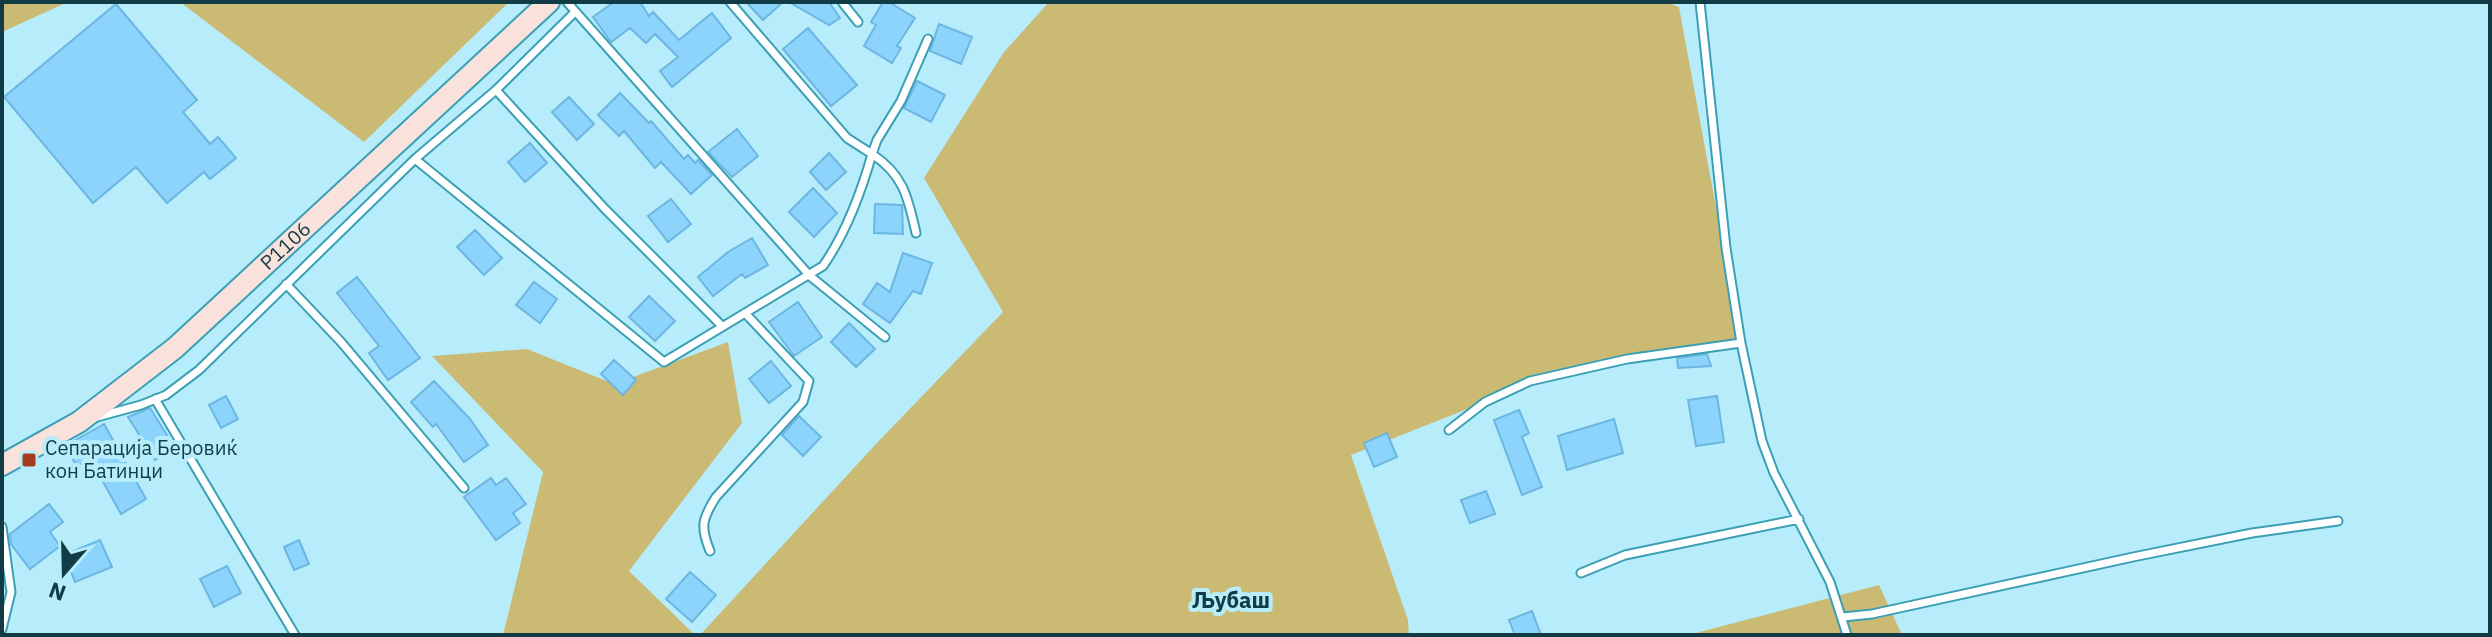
<svg xmlns="http://www.w3.org/2000/svg" width="2492" height="637" font-family="'IBM Plex Sans',sans-serif">
<rect width="100%" height="100%" fill="#b7edfb"/>
<path fill="#cbba74" d="M2,2H68L2,32Z
M180,2H509L364,142Z
M1049,2H1666L1679,7L1741,343L1627,359L1530,381L1485,402L1351,455L1408,620L1409,635H700L875,445L1003,312L924,178L1004,52Z
M728,342L742,423L629,571L695,635H503L543,472L432,356L527,349L614,384Z
M1879,585L1902,635H1688Z"/>
<path fill="#8dd4fd" stroke="#6cb6e1" stroke-width="2" d="M614,2H640L649,16L653,12L679,40L712,13L731,38L672,87L660,71L678,57L655,34L646,43L630,28L611,42L593,17Z
M746,2H783L763,20Z
M789,2H829L840,18L829,25Z
M883,2H889L915,18L897,46L901,48L892,63L864,46L876,25L871,22Z
M116,4L197,100L183,112L210,144L218,137L236,158L210,179L204,172L167,203L136,167L93,203L4,97Z
M939,24L972,37L961,64L930,51Z
M808,28L857,85L831,106L783,49Z
M917,81L945,95L931,122L904,108Z
M620,93L649,123L651,121L684,159L688,155L695,163L698,160L712,175L691,194L661,162L655,168L624,131L619,136L598,115Z
M569,97L594,124L577,140L552,112Z
M737,129L758,156L732,177L708,152Z
M530,143L547,163L525,182L508,162Z
M829,153L846,172L826,190L810,172Z
M813,188L837,213L814,237L789,212Z
M671,199L691,224L668,242L648,216Z
M875,204L902,205L903,234L874,233Z
M475,230L502,258L484,275L457,247Z
M752,238L768,265L745,278L742,274L713,296L698,277L728,252Z
M903,253L932,263L921,294L913,291L890,323L863,304L877,283L890,292Z
M357,277L420,358L388,380L369,353L379,346L337,293Z
M534,282L557,299L540,323L516,305Z
M649,296L675,321L655,341L629,317Z
M798,302L822,337L794,356L769,322Z
M849,323L875,349L856,367L831,342Z
M1707,354L1711,366L1678,368L1677,358Z
M614,360L636,380L623,395L601,374Z
M771,361L791,386L769,403L749,379Z
M434,381L470,419L488,445L464,462L436,424L433,427L411,402Z
M226,396L238,419L221,428L209,405Z
M1717,396L1724,442L1696,446L1688,400Z
M150,408L175,448L155,460L128,417Z
M1519,410L1529,433L1522,437L1542,487L1522,495L1494,420Z
M799,416L821,437L803,456L782,435Z
M1614,419L1623,453L1567,470L1558,436Z
M104,424L146,499L121,514L92,462L76,465L65,446Z
M1387,433L1397,457L1374,467L1364,443Z
M491,478L496,485L506,478L526,504L513,513L520,523L496,540L464,497Z
M1486,491L1495,514L1470,523L1461,500Z
M49,504L63,522L50,532L60,546L30,569L11,544L10,534Z
M100,540L112,567L75,582L64,555Z
M299,540L309,564L294,570L284,547Z
M227,566L241,593L214,607L200,579Z
M690,572L716,595L692,622L666,599Z
M1532,611L1541,635H1515L1509,620Z"/>
<g fill="none" stroke-linecap="round" stroke-linejoin="round">
<g stroke="#3b9fb5" stroke-width="11">
<path id="lane" d="M567,2L810,276L885,337
M842,2L858,22
M1700,2L1726,248L1741,343L1762,441L1774,473L1830,582L1847,635
M496,90L605,209L722,326
M415,159L664,362L823,266C846,233 861,193 872,154L847,138L730,2
M916,233C908,198 904,175 872,154L877,140L901,101L928,39
M286,284L341,342L464,488
M155,399L295,635
M97,417L141,405L166,395L199,370L415,159L496,90L575,12
M1449,430L1485,402L1530,381L1627,359L1741,343
M2,527L11,592L2,629
M710,551C700,527 702,519 716,497L803,402L809,381L745,313
M1581,573L1625,555L1799,519
M1843,617L1872,614L2133,557L2252,533L2338,521"/>
</g>
<g stroke="#3b9fb5" stroke-width="24">
<g id="secondary">
<path id="s1" d="M2,465L79,422L175,348L549,2"/>
</g>
</g>
<use href="#lane" stroke="#fff" stroke-width="7"/>
<use href="#secondary" stroke="#fae2dc" stroke-width="20"/>
</g>
<rect fill="#a53c21" stroke="#b7edfb" stroke-width="3" x="21" y="452" width="16" height="16" rx="4"/>
<g text-anchor="middle" stroke-width="8" stroke-linejoin="round" paint-order="stroke">
<g font-size="20" fill="#123c45" stroke="#b7edfb">
<text dy="7" stroke="none"><textPath href="#s1" startOffset="360">P1106</textPath></text>
</g>
<g font-size="20" fill="#123c45" stroke="#b7edfb" text-anchor="start">
<text x="45" y="455">Сепарација Беровиќ<tspan x="45" dy="23">кон Батинци</tspan></text>
</g>
<g font-size="22" font-weight="bold" fill="#123c45" stroke="#b7edfb">
<text x="1231" y="608">Љубаш</text>
</g>
</g>
<rect width="2492" height="637" fill="none" stroke="#123c45" stroke-width="8"/>
<g transform="translate(64 573) rotate(200)" stroke="#b7edfb" stroke-width="6" paint-order="stroke">
<path d="M0-6L14 30L0 20L-14 30Z" fill="#123c45"/>
<text y="-12" font-size="22" font-weight="bold" text-anchor="middle" fill="#123c45">N</text>
</g>
</svg>
